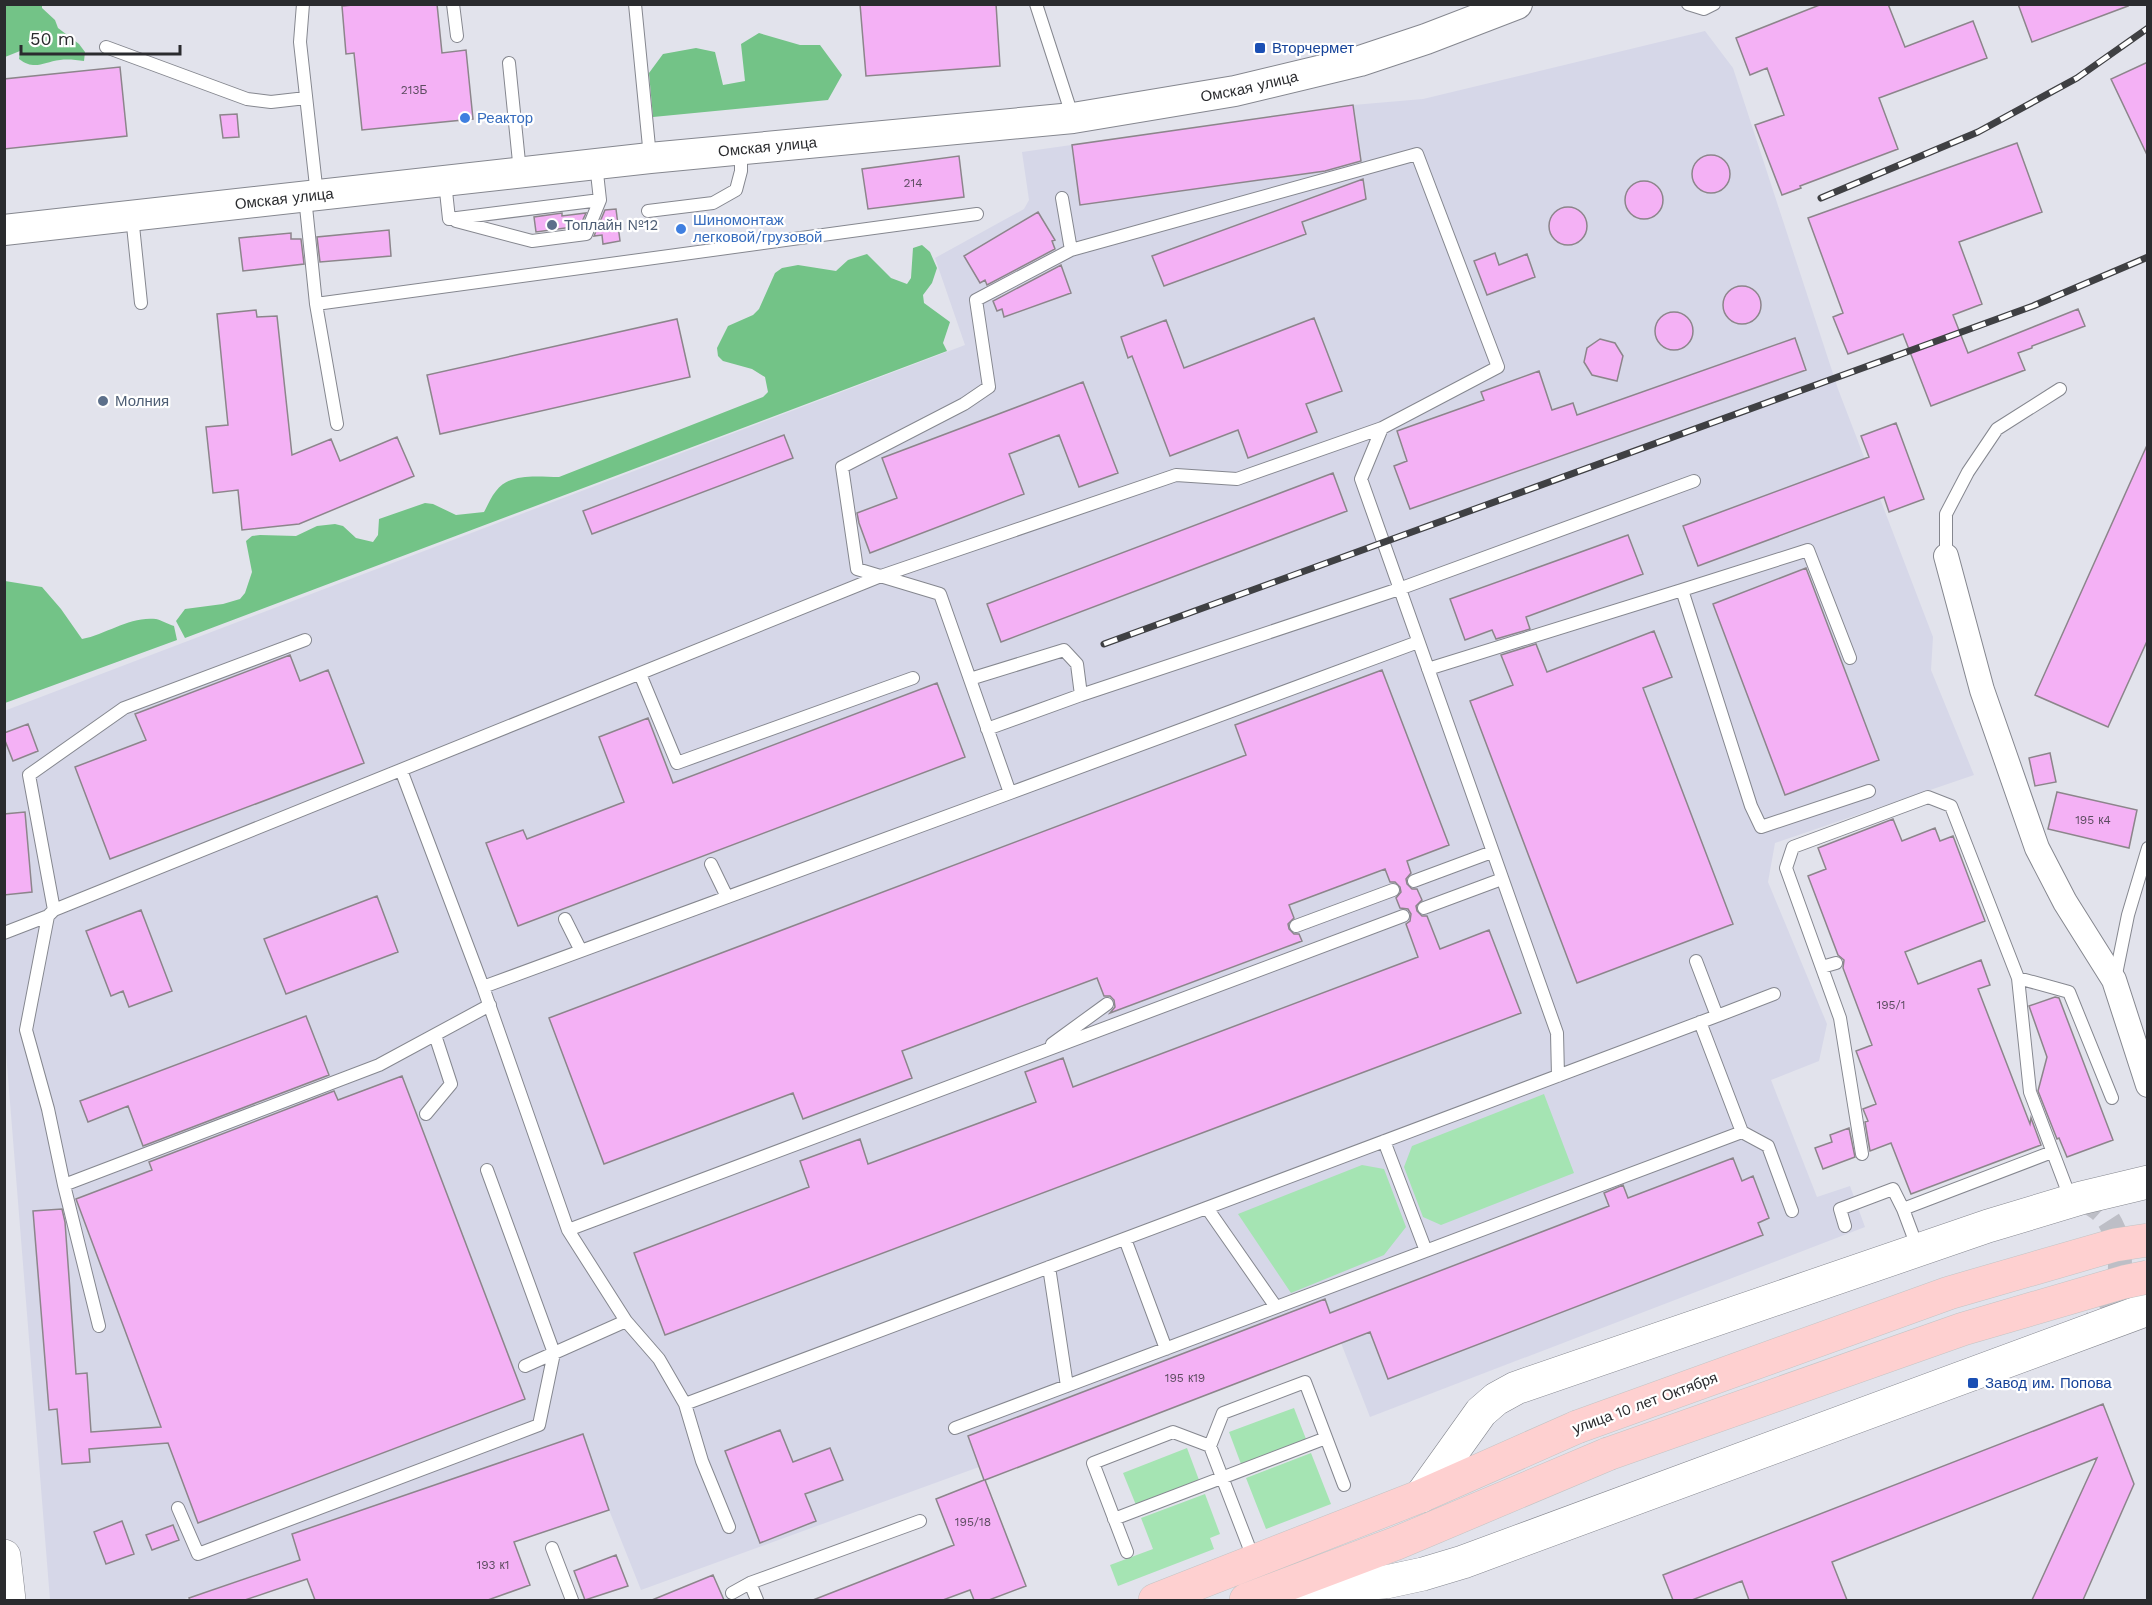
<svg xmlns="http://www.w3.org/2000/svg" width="2152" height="1605" font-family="'Work Sans',sans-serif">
<rect width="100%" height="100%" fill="#e2e3ec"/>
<path fill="#d6d7e8" d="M1705,31L1733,68L1838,389L1933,637L1931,670L1974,775L1775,843L1768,882L1827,1024L1819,1061L1771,1080L1817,1197L1850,1186L1865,1227L1370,1417L1341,1343L979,1467L641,1590L609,1510L344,1600H315L300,1560L181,1600H50L5,1040L4,711L965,345L935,258L1024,209L1029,200L1022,152L1353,105L1423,99Z"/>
<path fill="#a5e4b3" d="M1544,1094L1574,1173L1441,1225L1423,1217L1404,1167L1412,1146Z
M1362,1165L1384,1169L1406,1227L1384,1255L1291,1293L1238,1214Z
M1294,1408L1306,1439L1241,1464L1229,1432Z
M1187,1448L1199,1480L1136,1505L1123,1473Z
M1311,1453L1331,1504L1266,1529L1246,1478Z
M1205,1494L1220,1534L1210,1538L1214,1549L1118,1586L1110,1565L1153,1549L1141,1518Z"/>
<path fill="#73c387" d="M5,4L42,5V8L55,20L58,28L79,44L85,52L84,61C76,60 68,59 60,60C43,62 35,71 19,59L20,51L5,57Z
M759,33L800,45H820L842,75L828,100L653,117L649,73L663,54L696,48L715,52L723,85L745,81L741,44Z
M922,245L930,252L937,268L932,283L923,295L924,303L950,322L943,343L947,351L185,638L176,621L185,609L223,604L240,599L245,593L252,572L246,541L252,536L260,535L296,536L317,526L335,524L343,526L356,538L373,542L378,535L379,519L425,503L433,504L456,515L484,512C488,505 491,497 496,491C510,472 539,477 559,477L763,397L768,392L765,377L752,369L723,361L718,356L717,348L728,326L753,315L759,309L775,273L782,268L798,265L836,271L848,260L867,254L891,278L907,284L911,278L913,248Z
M5,581L42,587L61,609L82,639C107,634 130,616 156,619C161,620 168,624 174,626L177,640L5,703Z"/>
<path fill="#f4b1f5" stroke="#8c858b" stroke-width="1.5" d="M364,4H437L442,53L466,50L473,119L362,130L354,53L346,54L342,6Z
M860,4H996L1000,66L866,76Z
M1822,4H1888L1905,47L1973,21L1987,58L1879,98L1898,149L1800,186L1801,188L1782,195L1755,125L1784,115L1767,68L1750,75L1736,38Z
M2018,4H2127L2128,6L2032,42Z
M2148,62V157L2111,79Z
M120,67L127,136L4,149V79Z
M1353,105L1361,161L1325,171L1080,205L1072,145Z
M237,114L239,137L223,138L220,115Z
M2017,143L2042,212L1959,242L1982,304L1953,315L1968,353L2078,309L2085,326L2032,346V348L2018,353L2025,370L1931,406L1903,334L1848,354L1833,317L1843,313L1808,218Z
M1692 174a19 19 0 1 1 38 0a19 19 0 1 1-38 0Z
M959,156L964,197L868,209L862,169Z
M1363,179L1366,199L1302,222L1306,234L1164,286L1152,256Z
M1625 200a19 19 0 1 1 38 0a19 19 0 1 1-38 0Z
M1549 226a19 19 0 1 1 38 0a19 19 0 1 1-38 0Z
M616,209L620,241L603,244L602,235L594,236L605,210Z
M1038,212L1055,240L1052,241L1055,249L987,285L985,280L980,283L964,256Z
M562,213V216L586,213L580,226L536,232L534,217Z
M389,230L391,256L320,262L317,237Z
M291,233V239H301L304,264L243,271L239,238Z
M1495,253L1499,265L1527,254L1535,277L1487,295L1474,261Z
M1061,265L1071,293L1004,317L1002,309L997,311L993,301Z
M1723 305a19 19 0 1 1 38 0a19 19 0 1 1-38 0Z
M256,310L257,317L277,316L292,455L331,439L340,461L397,437L414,476L299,524L242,530L238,490L213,493L206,427L228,425L217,314Z
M1655 331a19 19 0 1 1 38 0a19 19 0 1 1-38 0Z
M1314,318L1342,391L1306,404L1317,432L1248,458L1238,430L1170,456L1132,356L1128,358L1121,337L1166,320L1184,368Z
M677,319L690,377L440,434L427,375Z
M1795,338L1806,370L1410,509L1394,466L1407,461L1397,431L1484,400L1481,392L1539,371L1552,410L1573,403L1577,415Z
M1600,339L1615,343L1623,356L1617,381L1592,375L1584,362L1587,348Z
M1083,382L1118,473L1079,487L1059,435L1009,454L1024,494L870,553L859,523L857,513L897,498L882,458Z
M1896,423L1924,499L1889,512L1884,497L1698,566L1683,526L1869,457L1861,436Z
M784,435L793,458L592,534L583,511Z
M2148,443V639L2108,727L2035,695Z
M1333,473L1347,511L1001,642L987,604Z
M1628,535L1643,574L1526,617L1530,629L1496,639L1492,630L1465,640L1450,599Z
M1806,568L1879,760L1785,795L1713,604Z
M1654,631L1672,677L1643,688L1733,924L1577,983L1470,701L1513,685L1501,655L1536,644L1547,672Z
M290,655L300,681L328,670L364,763L110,859L75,767L146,740L135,714Z
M1382,670L1449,845L1407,861L1411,873L1406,879L1407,884L1412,889H1417L1422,900L1416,906L1417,911L1422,916H1427L1440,949L1489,930L1521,1013L665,1335L634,1253L809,1187L800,1161L860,1139L868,1164L1036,1102L1025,1072L1063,1058L1073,1087L1418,957L1406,924L1410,921L1411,914L1408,909L1400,908L1396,898L1401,892L1400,887L1395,882H1390L1385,869L1289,905L1294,918L1288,924L1289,929L1294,934H1299L1302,941L1110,1013L1115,1007L1114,1000L1110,996H1104L1097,978L902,1051L912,1078L803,1119L793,1093L604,1164L549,1018L1246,755L1235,725Z
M937,683L965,757L518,926L486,843L523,830L527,839L624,802L599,737L648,718L673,783Z
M28,724L38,751L13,761L4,738V733Z
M2050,753L2056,782L2035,786L2029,758Z
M2057,792L2137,810L2129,848L2048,829Z
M25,812L32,892L4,895V814Z
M1893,819L1902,841L1935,828L1940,841L1953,836L1985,921L1905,952L1918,984L1981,960L1990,985L1978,989L2030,1124L2031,1118L2041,1145L1911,1194L1891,1143L1870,1151L1865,1122L1868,1121L1863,1109L1876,1104L1856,1051L1872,1045L1843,968L1844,960L1838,955L1808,876L1826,869L1818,848Z
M377,896L398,952L286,994L264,939Z
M141,910L172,991L129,1007L123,991L111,996L86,931Z
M2055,997L2059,998L2113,1140L2067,1157L2059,1138L2057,1139L2038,1091L2047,1057L2029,1006Z
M306,1016L329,1075L143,1146L128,1106L88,1122L80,1101Z
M402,1076L525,1399L198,1523L168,1443L89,1449L90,1462L62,1464L57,1409L49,1410L33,1211L62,1209L65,1222L76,1374L87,1373L91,1432L161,1427L76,1199L152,1170L149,1162L334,1091L338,1100Z
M1849,1128L1855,1157L1823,1169L1815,1148L1832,1142L1830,1135Z
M1733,1158L1742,1181L1753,1176L1769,1218L1758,1223L1763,1235L1388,1379L1370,1332L985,1480L1026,1586L989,1600H974L970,1590L943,1600H813L954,1545L936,1499L984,1480L968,1436L1325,1299L1330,1313L1609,1206L1604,1193L1623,1185L1628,1198Z
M2103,1404L2134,1484L2083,1600H2032L2097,1458L1832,1562L1847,1600H1749L1742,1581L1692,1600H1673L1663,1575Z
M780,1430L793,1462L830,1448L843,1480L805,1494L816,1521L760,1543L725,1451Z
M583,1434L609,1510L514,1542L530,1585L488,1600H315L307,1579L245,1600H190L189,1598L300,1560L292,1534Z
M122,1521L134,1554L106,1564L94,1532Z
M173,1525L179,1540L152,1550L146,1535Z
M616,1555L628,1586L585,1600L574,1571Z
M713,1575L724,1600H652Z"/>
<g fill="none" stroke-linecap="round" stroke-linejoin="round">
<path stroke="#bdbec6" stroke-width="24" stroke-dasharray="24 12" stroke-linecap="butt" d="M2081,1198C2089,1203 2098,1207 2104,1214C2120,1231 2124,1269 2116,1290C2110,1305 2099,1317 2089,1329"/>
<g stroke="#85878f" stroke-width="14">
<path id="service" d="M303,4L300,42L317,195
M453,4L457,36
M635,4L650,157
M1036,4L1073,118
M1688,4L1704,9L1714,4
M106,47L247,99L271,102L306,98
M509,63L520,172
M445,182L449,219L600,200L596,164
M305,197L316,304L337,424
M1062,198L1071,250L1417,154L1498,367L1382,428L1361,479L1557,1033L1558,1076
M648,211L713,203L736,190L741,171V149
M132,216L141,303
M456,221L532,241L586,234L600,200
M1071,250L976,300L989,387L964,404L842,467L857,569L940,594L1010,793L1418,642
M316,304L977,214
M1946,556V514L1968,472L1997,429L2060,389
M1850,658L1808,550L1682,590L1751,806L1761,827L1869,791
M1428,669L1682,590
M640,674L677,763L913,678
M970,679L1064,650L1077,664L1081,695L987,729
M1081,695L1399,589L1694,481
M401,770L483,987L568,1230L626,1321L659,1359L685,1404L702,1461L729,1527
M711,864L727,897
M1414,881L1492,852
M1424,908L1502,879
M54,910L29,775L124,708L305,640
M48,916L26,1030L48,1109L64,1185L99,1326
M565,919L581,951
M1296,926L1393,890
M4,933L48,916L54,910L881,576L1176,475L1237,479L1382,428
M1822,967L1836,963
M2115,979L2128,915L2148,848
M483,987L1010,793
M1717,1016L1774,994
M1052,1044L1107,1004
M426,1114L451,1084L435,1035
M1742,1132L1768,1146L1792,1211
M1384,1141L1426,1251
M1862,1154L1840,1018L1786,868L1793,847L1928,797L1951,806L2018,978
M64,1185L379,1065L490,1005
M2071,1200L2030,1092L2018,978L2069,992L2112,1098
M1207,1208L1276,1307
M1845,1226L1840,1209L1893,1189L1903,1209
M568,1230L1403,916
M1125,1239L1166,1349
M1918,1249L1903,1209L2052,1152
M1049,1267L1067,1386
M525,1366L626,1321
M685,1404L1717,1016L1696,961
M955,1428L1742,1132L1700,1022
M178,1508L198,1554L539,1425L554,1353L487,1170
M1114,1519L1326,1438
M552,1548L572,1600
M1127,1552L1093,1463L1173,1432L1210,1446
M1254,1560L1210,1446L1223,1413L1305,1382L1344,1485
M732,1593L750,1583
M757,1600L750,1583L920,1521"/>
</g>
<g stroke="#85878f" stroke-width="26">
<path id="minor" d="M1946,556L1982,690L2037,848L2065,902L2114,980L2148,1085"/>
</g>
<g stroke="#85878f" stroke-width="32">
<g id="tertiary">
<path id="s1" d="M4,230L650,158L1073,118L1235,91L1360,61L1426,39L1517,4"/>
</g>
</g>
<g stroke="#85878f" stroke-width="34">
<path id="secondary" d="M1421,1496L1481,1412L1496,1399L1516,1388L1988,1226L2081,1198L2148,1182
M4,1556L9,1600
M1287,1588L1386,1582L1423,1574L1463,1562L2148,1309"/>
</g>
<g stroke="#c3c4c4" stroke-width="34">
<path id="primary" d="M1155,1600L1421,1496L1577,1427
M1246,1600L1397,1543L1608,1454"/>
</g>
<use href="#service" stroke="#fff" stroke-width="12"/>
<use href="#minor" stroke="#fff" stroke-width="24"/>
<use href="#tertiary" stroke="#fff" stroke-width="30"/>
<use href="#secondary" stroke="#fff" stroke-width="33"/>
<use href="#primary" stroke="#fed0d0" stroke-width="33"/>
<g stroke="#3f4043" stroke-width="7">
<path id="rail" d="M1821,198L1978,132L2077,78L2148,28
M1104,644L2033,306L2148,257"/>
</g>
<use href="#rail" stroke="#fff" stroke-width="4.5" stroke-dasharray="14" stroke-linecap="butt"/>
<g stroke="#c3c4c4" stroke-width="34" stroke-linecap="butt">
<path id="primary-bridge" d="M1577,1427L1949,1293L2115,1245L2148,1240
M1608,1454L1963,1329L2124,1282L2148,1277"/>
</g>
<use href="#primary-bridge" stroke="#fed0d0" stroke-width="33"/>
</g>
<g fill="#1a4fb4" stroke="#fff" stroke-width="2">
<rect x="1254" y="42" width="12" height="12" rx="3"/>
<rect x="1967" y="1377" width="12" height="12" rx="3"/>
</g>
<g fill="#3f7fe0" stroke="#fff" stroke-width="2">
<circle cx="465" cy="118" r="6"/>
<circle cx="681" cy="229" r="6"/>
</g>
<g fill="#5c6f8a" stroke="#fff" stroke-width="2">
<circle cx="552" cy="225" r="6"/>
<circle cx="103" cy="401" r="6"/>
</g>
<g text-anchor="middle" stroke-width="4.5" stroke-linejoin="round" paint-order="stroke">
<g font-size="12" fill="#5c4c60">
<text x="414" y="94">213Б</text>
<text x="913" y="187">214</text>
<text x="2093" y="824">195 к4</text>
<text x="1891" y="1009">195/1</text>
<text x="1185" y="1382">195 к19</text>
<text x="973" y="1526">195/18</text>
<text x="493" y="1569">193 к1</text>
</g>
<g font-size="15" fill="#164399" stroke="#fff" text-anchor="start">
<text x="1272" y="53">Вторчермет</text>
<text x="1985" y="1388">Завод им. Попова</text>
</g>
<g font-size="15" fill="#2a2b2e" stroke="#fff">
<text dy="5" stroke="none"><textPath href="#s1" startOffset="1254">Омская улица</textPath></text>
<text dy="5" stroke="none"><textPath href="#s1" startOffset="768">Омская улица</textPath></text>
<text dy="5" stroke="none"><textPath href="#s1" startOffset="282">Омская улица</textPath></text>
<text transform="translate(1645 1403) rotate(-20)" y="5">улица 10 лет Октября</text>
</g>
<g font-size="15" fill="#366cbe" stroke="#fff" text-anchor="start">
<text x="477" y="123">Реактор</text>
<text x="693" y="225">Шиномонтаж<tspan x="693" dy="17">легковой/грузовой</tspan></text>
</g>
<g font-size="15" fill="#4e5e75" stroke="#fff" text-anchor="start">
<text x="564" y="230">Топлайн №12</text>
<text x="115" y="406">Молния</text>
</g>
</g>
<rect width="2152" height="1605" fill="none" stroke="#2a2b2e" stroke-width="12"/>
<path d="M21 45v9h159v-9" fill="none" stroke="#2a2b2e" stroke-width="3"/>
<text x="30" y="45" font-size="18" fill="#2a2b2e" stroke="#ffffff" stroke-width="4.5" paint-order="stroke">50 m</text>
</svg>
